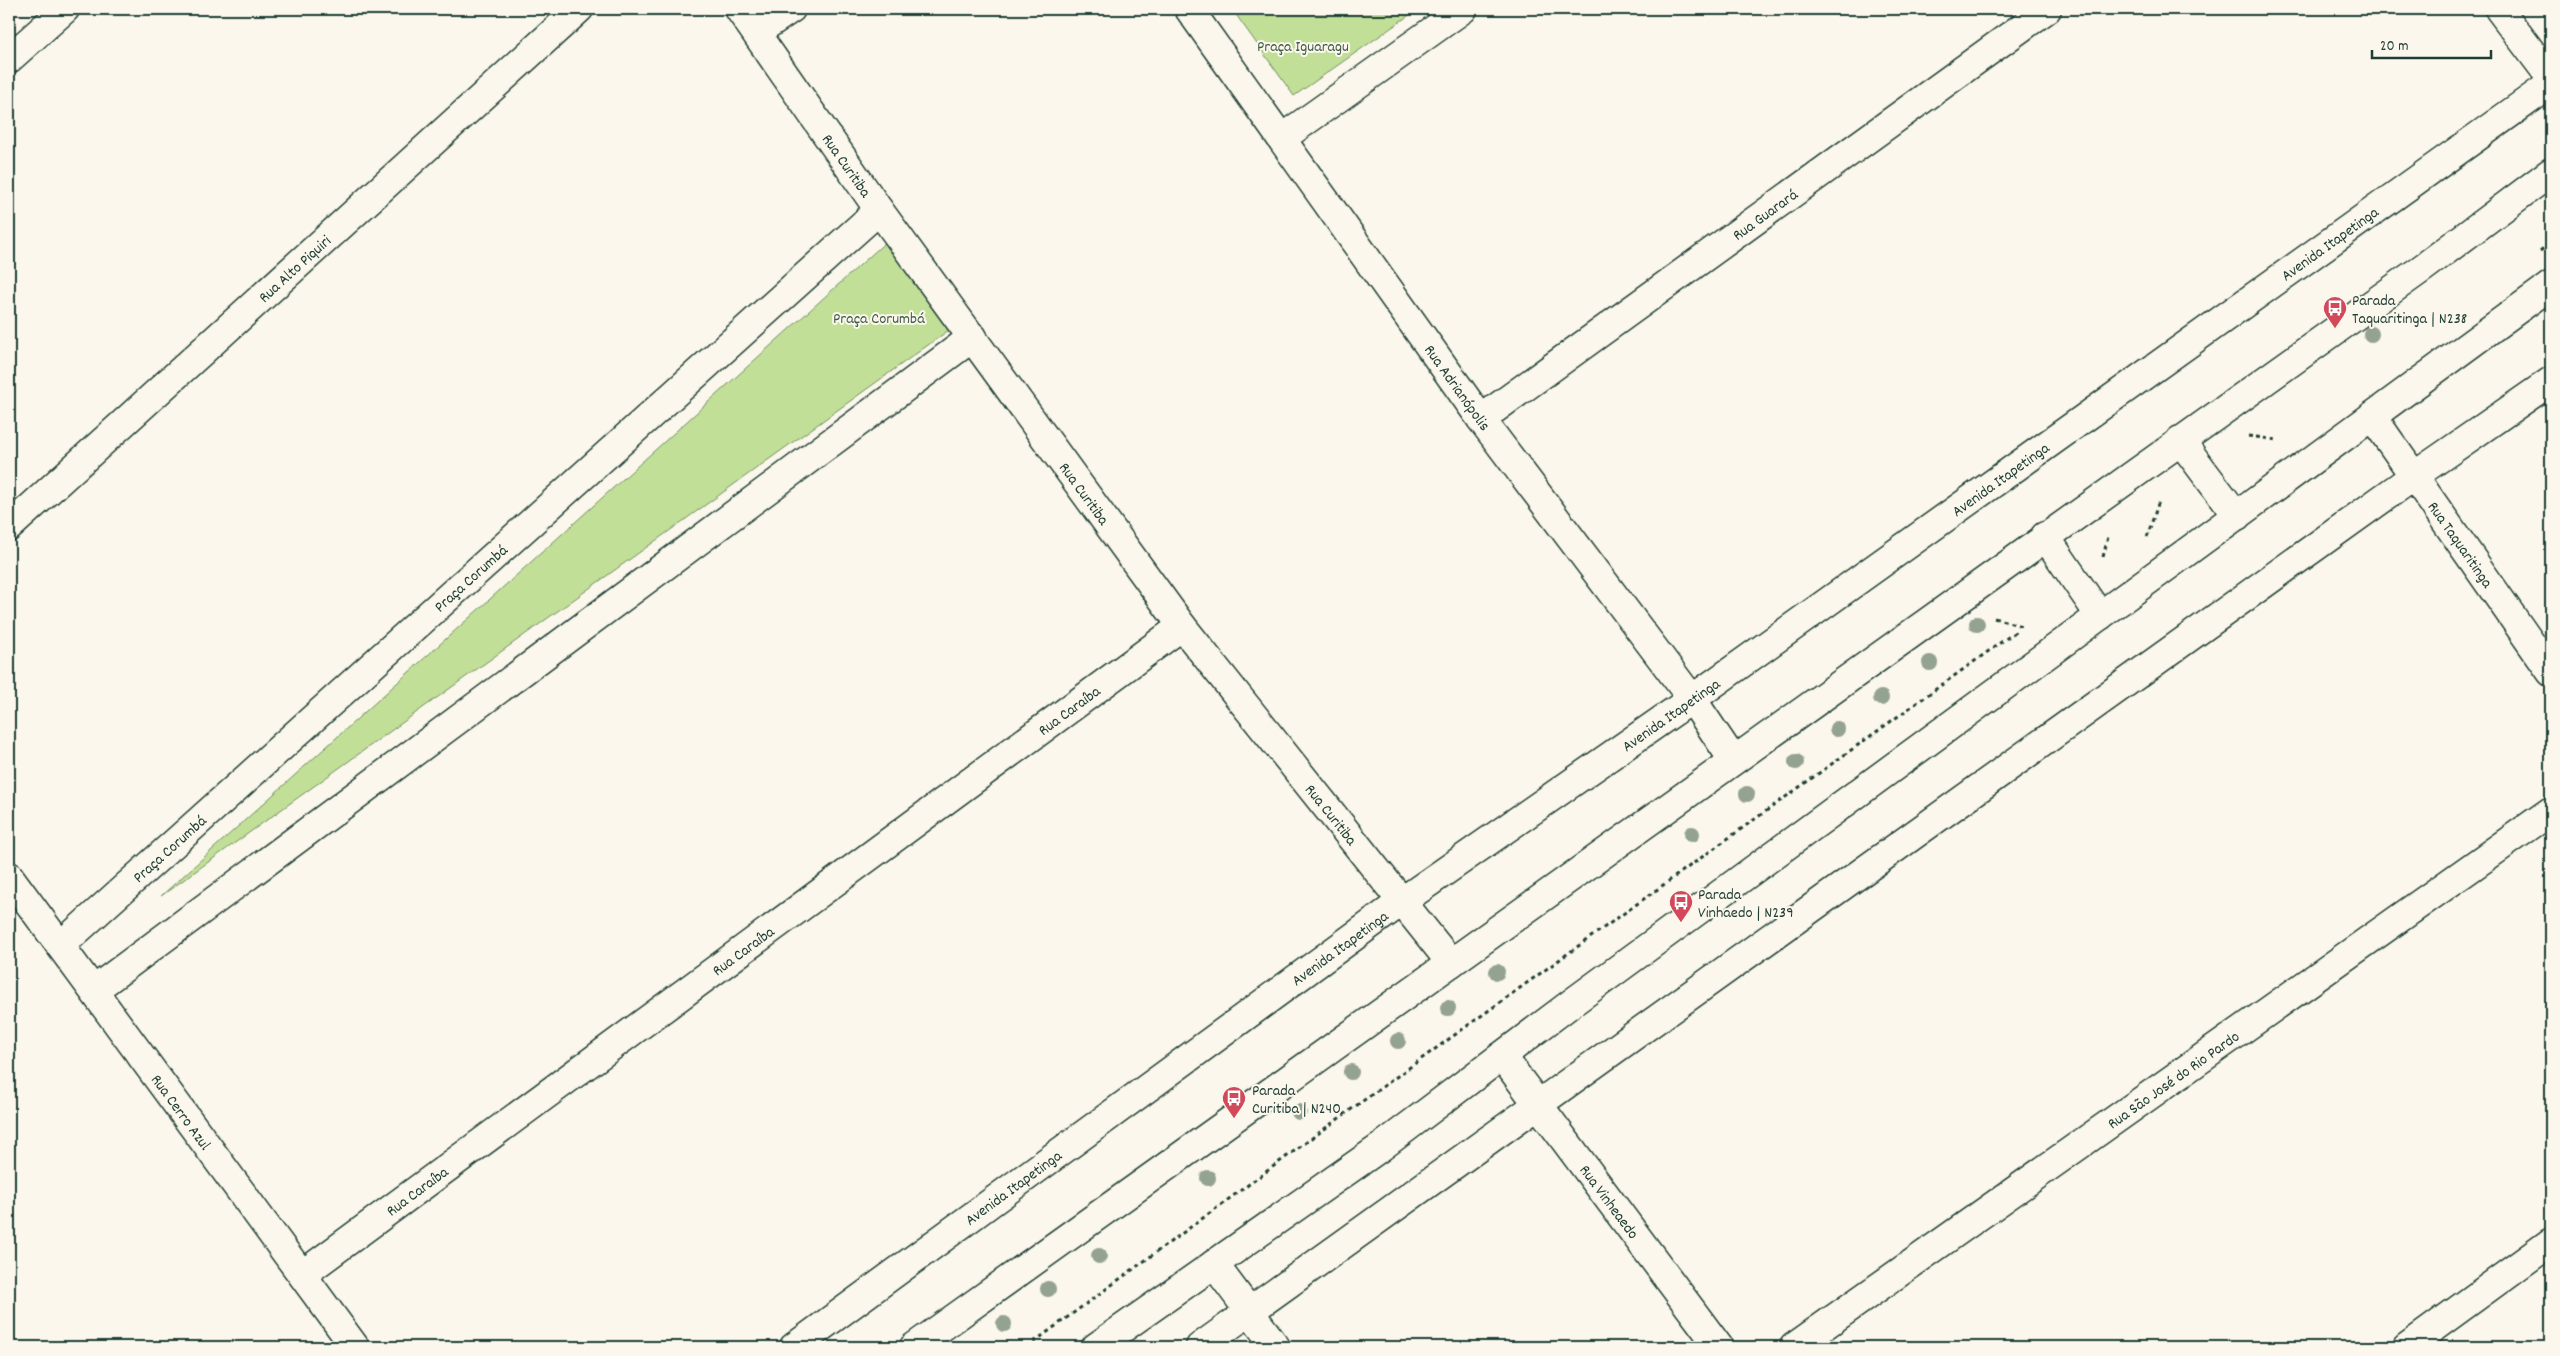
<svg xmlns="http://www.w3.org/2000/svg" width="2560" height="1356" font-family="Dekko,sans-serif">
<rect width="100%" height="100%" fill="#fbf7ec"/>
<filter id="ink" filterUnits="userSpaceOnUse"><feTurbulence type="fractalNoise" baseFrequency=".02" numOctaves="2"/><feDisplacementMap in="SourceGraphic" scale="10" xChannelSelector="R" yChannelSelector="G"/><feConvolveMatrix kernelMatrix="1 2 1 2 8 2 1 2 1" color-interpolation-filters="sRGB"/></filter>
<g filter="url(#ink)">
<path fill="#c2df97" stroke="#708e66" d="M1232,9H1418L1294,96Z
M890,238L949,330L161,896Z"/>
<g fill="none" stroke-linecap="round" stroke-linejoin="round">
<g stroke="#1f3d34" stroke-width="31">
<g id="minor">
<path id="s1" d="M739,9L879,210L1182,626L1451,963"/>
<path id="s2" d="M1189,9L1481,419L1692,699L1733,760"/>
<path d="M2499,9L2551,78"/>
<path d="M757,32L791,9"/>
<path d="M9,59L65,9"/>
<path d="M1282,138L1463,9"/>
<path id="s3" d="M2372,416L2551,672"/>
<path id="s4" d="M1481,419L2047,9"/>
<path id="s5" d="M9,527L579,9"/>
<path id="s6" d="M9,876L355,1347"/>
<path id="s7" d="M61,945L879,210"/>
<path d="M94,990L973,337"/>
<path id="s8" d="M1502,1056L1719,1347"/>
<path d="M1214,1264L1276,1347"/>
<path id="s9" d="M303,1274L1182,626"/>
<path id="s10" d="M794,1347L1401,902L1692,699L2551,84"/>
<path d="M1200,1347L2414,476L2551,381"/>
<path id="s11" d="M1794,1347L2551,811"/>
<path d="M2407,1347L2551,1242"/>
</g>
</g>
<g stroke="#1f3d34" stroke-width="31">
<path id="major" d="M2180,440L2237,516
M2045,536L2100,616
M914,1347L2424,267L2551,172
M1096,1347L1381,1147L1573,1002L2551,285"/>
</g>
<path stroke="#1f3d34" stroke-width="3" stroke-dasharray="4 4" stroke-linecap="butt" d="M2540,251L2551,242
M2248,436L2278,440
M2147,537L2159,501
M2103,557L2108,537
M1994,618L2022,626
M1027,1347L1353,1108L2018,630"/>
<use href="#minor" stroke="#fbf7ec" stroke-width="28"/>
<use href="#major" stroke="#fbf7ec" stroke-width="28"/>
</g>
<g fill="#94a292">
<circle cx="2371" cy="334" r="8"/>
<circle cx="1977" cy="624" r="8"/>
<circle cx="1930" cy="663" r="8"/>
<circle cx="1881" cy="698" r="8"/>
<circle cx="1837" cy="729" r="8"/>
<circle cx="1796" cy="762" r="8"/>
<circle cx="1747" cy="794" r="8"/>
<circle cx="1692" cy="834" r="8"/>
<circle cx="1497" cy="972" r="8"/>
<circle cx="1448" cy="1008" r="8"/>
<circle cx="1398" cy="1041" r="8"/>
<circle cx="1351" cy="1072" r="8"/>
<circle cx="1299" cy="1112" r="8"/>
<circle cx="1208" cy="1178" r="8"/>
<circle cx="1099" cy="1256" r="8"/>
<circle cx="1048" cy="1289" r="8"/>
<circle cx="1004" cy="1324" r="8"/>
</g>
</g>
<defs>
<g id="bus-pin" transform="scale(1.25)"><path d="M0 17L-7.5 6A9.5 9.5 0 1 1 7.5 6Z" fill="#d1495b" stroke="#fbf7ec"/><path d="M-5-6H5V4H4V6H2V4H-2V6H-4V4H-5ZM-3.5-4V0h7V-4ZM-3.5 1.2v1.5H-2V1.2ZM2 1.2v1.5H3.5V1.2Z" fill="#fff"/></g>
</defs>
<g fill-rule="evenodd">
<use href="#bus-pin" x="2335" y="308"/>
<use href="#bus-pin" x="1681" y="902"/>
<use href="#bus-pin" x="1234" y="1098"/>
</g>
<g text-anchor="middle" stroke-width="4" stroke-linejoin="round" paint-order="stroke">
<g font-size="16" fill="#405d48" stroke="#fbf7ec">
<text x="1303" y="51">Praça Iguaragu</text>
<text x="879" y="323">Praça Corumbá</text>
</g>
<g font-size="16" fill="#1f3d34" stroke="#fbf7ec">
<text dy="6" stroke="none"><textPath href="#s1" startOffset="190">Rua Curitiba</textPath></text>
<text dy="6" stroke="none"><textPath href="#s4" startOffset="350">Rua Guarará</textPath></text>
<text dy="6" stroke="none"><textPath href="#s10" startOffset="1891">Avenida Itapetinga</textPath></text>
<text dy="6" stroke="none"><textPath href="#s5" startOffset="385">Rua Alto Piquiri</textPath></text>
<text dy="6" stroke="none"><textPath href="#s2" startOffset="464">Rua Adrianópolis</textPath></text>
<text dy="6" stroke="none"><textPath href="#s10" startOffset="1486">Avenida Itapetinga</textPath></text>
<text dy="6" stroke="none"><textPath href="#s1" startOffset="595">Rua Curitiba</textPath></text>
<text dy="6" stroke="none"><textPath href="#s3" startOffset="156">Rua Taquaritinga</textPath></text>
<text dy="6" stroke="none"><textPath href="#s7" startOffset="550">Praça Corumbá</textPath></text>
<text dy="6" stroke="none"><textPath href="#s9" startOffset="951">Rua Caraíba</textPath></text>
<text dy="6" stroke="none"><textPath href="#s10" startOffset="1081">Avenida Itapetinga</textPath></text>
<text dy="6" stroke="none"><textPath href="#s1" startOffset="1000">Rua Curitiba</textPath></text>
<text dy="6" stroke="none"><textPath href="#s7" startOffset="145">Praça Corumbá</textPath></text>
<text dy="6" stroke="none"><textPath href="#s10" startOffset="676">Avenida Itapetinga</textPath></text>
<text dy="6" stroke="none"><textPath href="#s9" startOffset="546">Rua Caraíba</textPath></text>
<text dy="6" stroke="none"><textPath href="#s11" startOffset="464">Rua São José do Rio Pardo</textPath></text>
<text dy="6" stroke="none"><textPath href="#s6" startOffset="292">Rua Cerro Azul</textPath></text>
<text dy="6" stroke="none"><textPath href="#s10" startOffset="271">Avenida Itapetinga</textPath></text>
<text dy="6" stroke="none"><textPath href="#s9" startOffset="141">Rua Caraíba</textPath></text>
<text dy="6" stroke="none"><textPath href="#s8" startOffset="181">Rua Vinheaedo</textPath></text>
</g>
<g font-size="16" fill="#1f3d34" stroke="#fbf7ec" text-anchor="start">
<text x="2352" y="305">Parada<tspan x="2352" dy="18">Taquaritinga | N238</tspan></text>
<text x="1698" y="899">Parada<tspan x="1698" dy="18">Vinhaedo | N239</tspan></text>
<text x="1252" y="1095">Parada<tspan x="1252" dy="18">Curitiba | N240</tspan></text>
</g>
</g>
<rect width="2560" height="1356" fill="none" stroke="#fbf7ec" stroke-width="30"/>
<rect x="15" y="15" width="2530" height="1326" fill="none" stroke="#1f3d34" stroke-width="2" filter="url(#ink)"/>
<path d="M2372 50v8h119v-8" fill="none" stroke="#1f3d34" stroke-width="2.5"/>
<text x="2380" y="50" font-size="15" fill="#1f3d34" stroke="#fbf7ec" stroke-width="4" paint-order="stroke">20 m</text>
</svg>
